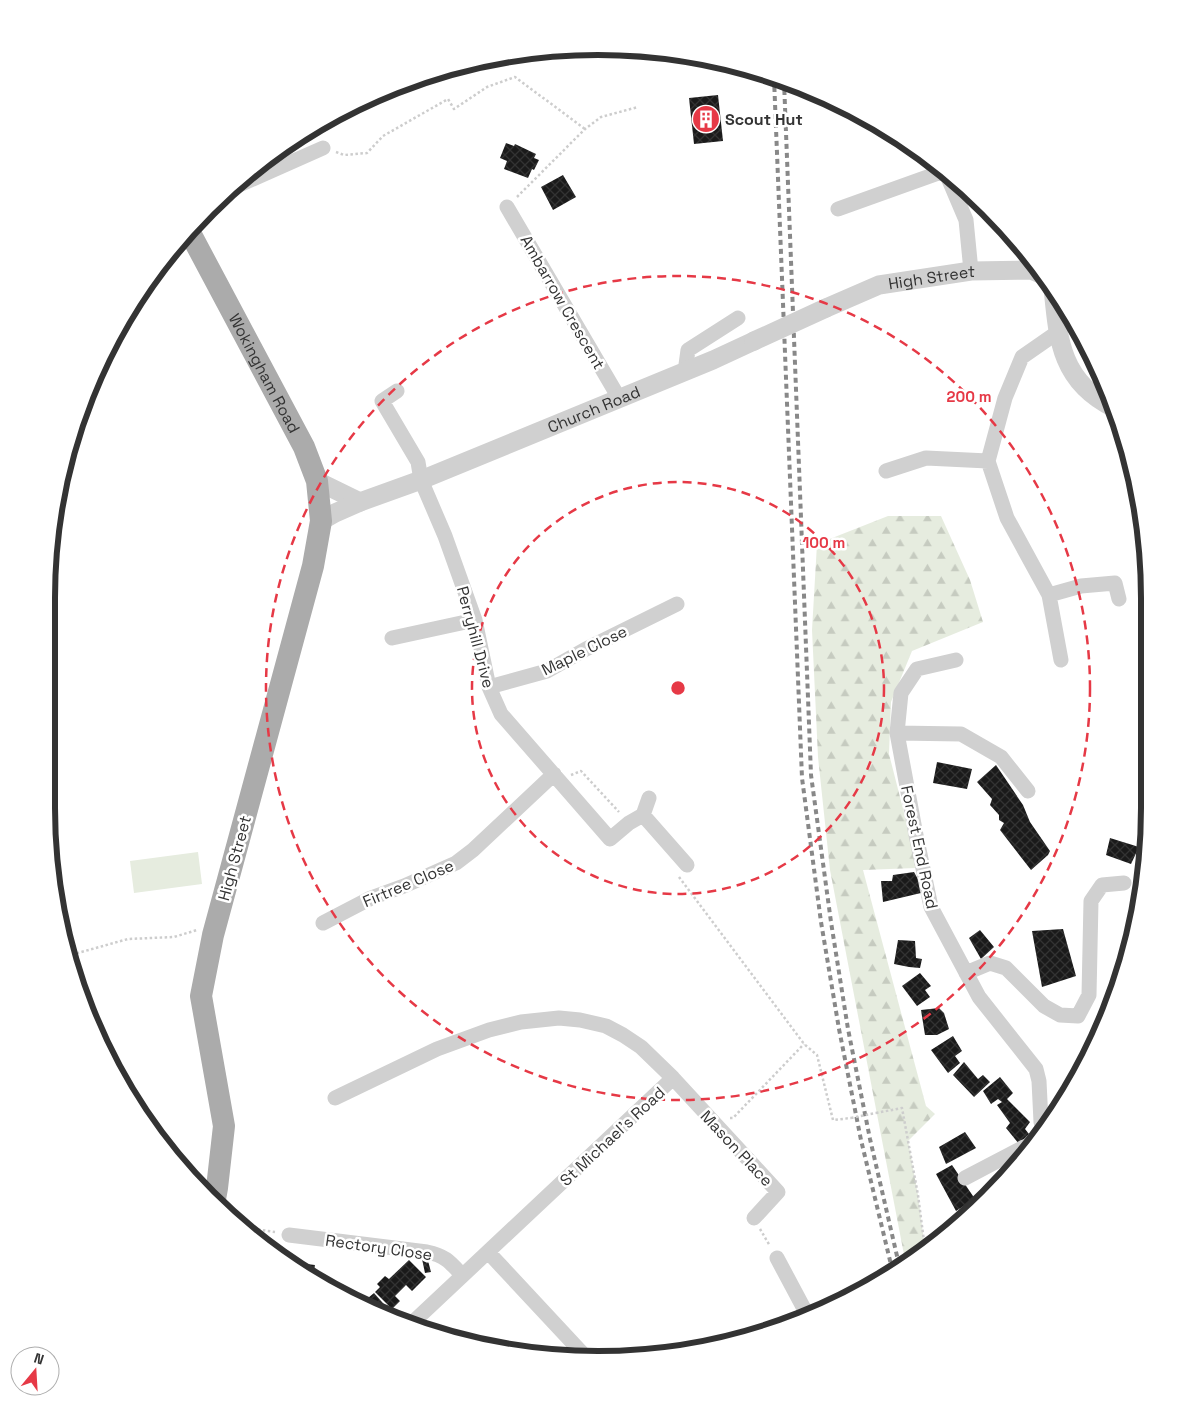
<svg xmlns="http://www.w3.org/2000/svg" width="1196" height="1406" font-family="'Space Grotesk',sans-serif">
<defs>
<pattern id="forest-firs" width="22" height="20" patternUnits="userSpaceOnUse" patternTransform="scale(1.25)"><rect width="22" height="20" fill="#e6ecdf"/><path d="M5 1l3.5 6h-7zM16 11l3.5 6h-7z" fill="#c6cbc0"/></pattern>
<pattern id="building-cross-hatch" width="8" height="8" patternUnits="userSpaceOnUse" patternTransform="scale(1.25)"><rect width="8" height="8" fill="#1a1a1a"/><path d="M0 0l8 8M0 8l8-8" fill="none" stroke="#333"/></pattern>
</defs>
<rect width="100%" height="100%" fill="#fff"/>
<path fill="#e6ecdf" d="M198,852L202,884L134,893L130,861Z"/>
<path fill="url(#forest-firs)" d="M888,516H941L970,580L983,622L912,651L891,702L889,754L912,844L916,868L863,870L926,1106L935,1114L908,1141L918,1195L925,1249L906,1265L830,870L818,757L812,630L817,544Z"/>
<path fill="url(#building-cross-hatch)" d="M718,95L723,141L694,144L689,98Z
M506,143L514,146L515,144L536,154L534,158L539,160L534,170L532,169L528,178L504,169L507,161L500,158Z
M563,175L576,197L553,210L541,187Z
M937,762L972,769L967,789L933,783Z
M996,765L1023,805L1030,822L1050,851L1048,855L1031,870L1000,830L1004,823L999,820V815L990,805L992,799L977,782Z
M1110,838L1139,847L1131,864L1106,855Z
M914,872L919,881L921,893L883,902L881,881H892L893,875Z
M1063,929L1076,976L1042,987L1032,931Z
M980,930L994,947L981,959L969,938Z
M898,940L915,941L916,958L922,959L920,968L909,967L894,964Z
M920,973L931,986L925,990L930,997L917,1006L902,986Z
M939,1008L944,1013L949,1029L937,1035H925L921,1010Z
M953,1036L962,1051L955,1056L960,1063L948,1073L931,1050Z
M964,1062L978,1079L983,1075L990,1082L974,1097L953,1075Z
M1000,1077L1013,1093L1007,1099L1030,1122L1025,1129L1029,1134L1019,1144L1006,1128L1010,1123L997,1105L1002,1102L998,1099L991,1104L983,1091Z
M965,1132L976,1148L946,1164L939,1147Z
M952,1165L975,1199L956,1211L936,1174Z
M427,1257L431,1272L425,1273L422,1259Z
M409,1260L426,1277L412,1291L406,1285L395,1296L400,1301L392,1309L375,1292L380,1287L377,1284L385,1276L389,1279Z
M298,1263L315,1265L313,1276L309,1275L298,1270Z
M374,1293L390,1311L387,1314L379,1310L368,1298Z"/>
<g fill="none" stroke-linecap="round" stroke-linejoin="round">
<path stroke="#cdcdcd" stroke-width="2.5" stroke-dasharray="2.5 2.5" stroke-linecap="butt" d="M336,152L344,155L367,153L383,136L448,99L454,109L487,87L515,77L585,129
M517,197L585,129L601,117L638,107
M571,775L581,771L619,812
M679,877L804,1044L817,1055L833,1120L851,1118
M67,956L128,939L174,937L197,930
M876,1113L902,1108L918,1195L925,1249
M730,1118H733L804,1044
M248,1228L275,1232
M760,1229L770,1246"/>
<path stroke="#d0d0d0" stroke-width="15" d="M946,173L966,220L971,271
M228,190L323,148
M507,207L619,398
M838,209L944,171
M1058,332L1022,357L1005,398L988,461L1007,518L1049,595L1061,660
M685,372L688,350L738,318
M397,391L382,401L418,462L421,480L445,536L475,620L489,687L501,714L610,839L629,823L643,815L649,798
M886,471L926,458L988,461
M1049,595L1081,586L1115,583L1119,599
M392,638L475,620
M956,660L917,669L901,693L897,733L916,835L931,907L979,997L1036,1069L1039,1081L1041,1122L1043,1130
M489,687L547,671L586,649L677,604
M897,733L961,734L1001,757L1028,791
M643,815L687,865
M323,923L371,898L404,886L456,863L473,850L554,774
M966,973L990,963L1006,968L1044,1006L1060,1015L1078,1016L1089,995L1091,901L1102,885L1124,883
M335,1098L437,1049L489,1030L521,1022L559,1018L580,1020L606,1026L623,1035L641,1047L673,1078L778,1192L754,1218
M965,1178L1024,1147L1032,1144
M289,1235L427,1252C446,1256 450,1262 462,1275
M488,1252L584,1355
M777,1258L809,1318
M410,1325L673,1078"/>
<g stroke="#d0d0d0" stroke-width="19">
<path d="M1050,283L1053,288C1058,340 1061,382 1114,408"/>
<path id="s1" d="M826,308L879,285L971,271L1031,270L1043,275"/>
<path d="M317,481L360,502"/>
<path id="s2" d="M321,521L335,513L360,502L421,480L713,360L754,341"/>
</g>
<path stroke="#ababab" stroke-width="22" id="s3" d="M189,231L304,447L317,481L321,521L313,566L213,935L201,996L224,1126L217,1188L215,1199"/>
<path stroke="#888" stroke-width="4" stroke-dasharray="5 4" stroke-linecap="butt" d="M774,78L802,778L821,922L839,1029L861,1140L893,1273
M784,81L811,775L831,922L848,1029L870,1139L900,1269"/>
<path stroke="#cdcdcd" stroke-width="2.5" stroke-dasharray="2.5 2.5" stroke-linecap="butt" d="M851,1118L876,1113"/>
<path stroke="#d0d0d0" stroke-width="19" d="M754,341L826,308"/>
</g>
<g fill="none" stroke="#e63946" stroke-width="2.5" stroke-dasharray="9 6">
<circle cx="678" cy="688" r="206"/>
<circle cx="678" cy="688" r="412"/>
</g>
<defs>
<g id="building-disc" transform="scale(1.4375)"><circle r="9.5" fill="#e63946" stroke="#fff"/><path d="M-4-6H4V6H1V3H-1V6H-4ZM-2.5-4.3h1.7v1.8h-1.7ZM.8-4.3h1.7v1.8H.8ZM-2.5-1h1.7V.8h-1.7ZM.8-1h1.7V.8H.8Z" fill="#fff"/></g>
</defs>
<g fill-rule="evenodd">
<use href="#building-disc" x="706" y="119"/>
</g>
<g text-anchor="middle" stroke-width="5" stroke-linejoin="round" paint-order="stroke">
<g font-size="16" font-weight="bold" fill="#333" stroke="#fff" text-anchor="start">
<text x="725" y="125">Scout Hut</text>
</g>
<g font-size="16" fill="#333" stroke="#fff">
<text dy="6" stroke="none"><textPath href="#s1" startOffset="111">High Street</textPath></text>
<text transform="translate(563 302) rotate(60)" y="6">Ambarrow Crescent</text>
<text dy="6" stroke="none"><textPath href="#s3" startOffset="161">Wokingham Road</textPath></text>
<text dy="6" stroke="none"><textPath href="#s2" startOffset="295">Church Road</textPath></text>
<text transform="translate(476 637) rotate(75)" y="6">Perryhill Drive</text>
<text transform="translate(584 650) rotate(-26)" y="6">Maple Close</text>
<text transform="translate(920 847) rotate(78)" y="6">Forest End Road</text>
<text transform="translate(234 858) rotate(-75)" y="6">High Street</text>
<text transform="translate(408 883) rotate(-23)" y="6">Firtree Close</text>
<text transform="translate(612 1136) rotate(-43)" y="6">St Michael's Road</text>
<text transform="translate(737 1148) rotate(47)" y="6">Mason Place</text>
<text transform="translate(379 1247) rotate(8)" y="6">Rectory Close</text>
</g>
</g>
<path d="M0 0H1196V1406H0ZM598 55H598A543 543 0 0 1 1141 598V808A543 543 0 0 1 598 1351H598A543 543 0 0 1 55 808V598A543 543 0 0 1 598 55Z" fill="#fff" fill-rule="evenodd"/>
<path fill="none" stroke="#333" stroke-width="6" d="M598 55H598A543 543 0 0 1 1141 598V808A543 543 0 0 1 598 1351H598A543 543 0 0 1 55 808V598A543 543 0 0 1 598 55Z"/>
<circle cx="678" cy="688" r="8" fill="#e63946" stroke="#fff" stroke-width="2.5"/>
<g font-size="15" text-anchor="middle" font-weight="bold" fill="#e63946" stroke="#fff" stroke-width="5" stroke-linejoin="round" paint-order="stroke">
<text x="969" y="402">200 m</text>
<text x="824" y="548">100 m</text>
</g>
<g transform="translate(35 1371) rotate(18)"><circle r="24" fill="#ffffff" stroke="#adadad"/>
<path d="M0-4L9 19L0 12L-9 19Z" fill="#e63946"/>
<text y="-8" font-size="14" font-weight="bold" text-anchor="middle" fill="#333333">N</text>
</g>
</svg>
